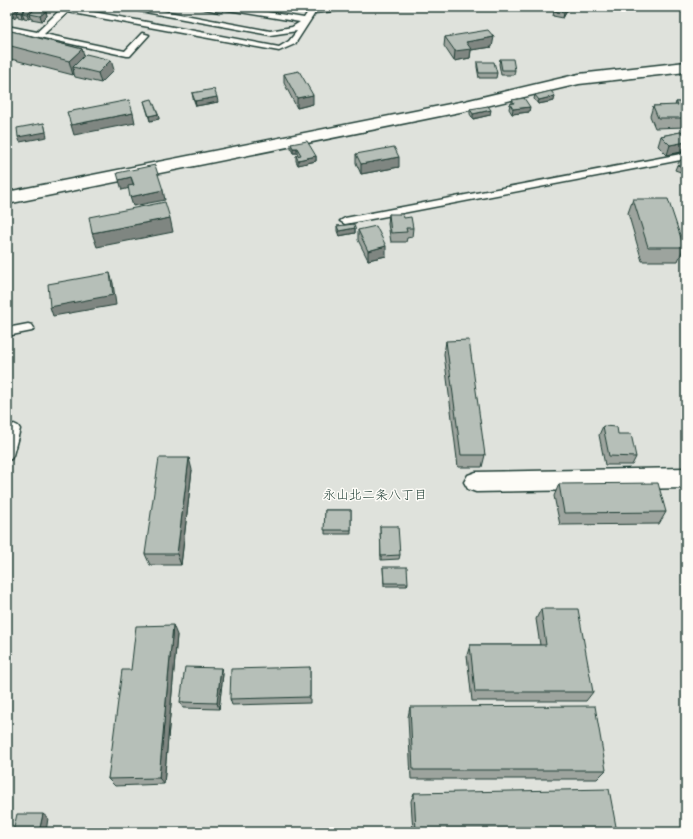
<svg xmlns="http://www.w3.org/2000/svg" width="693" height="839" font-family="'Playpen Sans','Klee One',sans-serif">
<rect width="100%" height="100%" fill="#f0f1eb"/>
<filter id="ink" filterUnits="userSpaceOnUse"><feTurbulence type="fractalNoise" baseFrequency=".025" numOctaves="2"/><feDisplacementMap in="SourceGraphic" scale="8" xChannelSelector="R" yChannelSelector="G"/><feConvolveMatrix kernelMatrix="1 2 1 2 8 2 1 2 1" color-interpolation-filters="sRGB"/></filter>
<g filter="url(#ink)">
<path fill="#dfe2dc" d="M7,7H657L686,12V832H7Z"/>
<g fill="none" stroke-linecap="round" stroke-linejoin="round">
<g stroke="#1f3d34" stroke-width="3">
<path id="service" d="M51,7H67L279,47L289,41L297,31L270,35L129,9L125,7H142L270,31L292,27L300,22L222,9V12H219L197,7H237L304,18L311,7H356L352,9L315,13L295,44L279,51L68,12L44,34L125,51L142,33L149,35L130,56H127L7,30V26L37,32L60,10Z
M678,7H686V13Z
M686,153V159L345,224L340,221L345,218Z
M28,324L32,325L34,328L32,331L7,336V328Z
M14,424L18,426L20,429L13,455L11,459L7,460V432L10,426Z"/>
</g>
<g stroke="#1f3d34" stroke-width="3">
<path id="minor" d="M686,62V72L579,84L465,111L7,204V192L465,101L579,74Z
M686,468V488L476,492L468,489L464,482L468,475L476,472Z"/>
</g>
<use href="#service" fill="#fdfcf7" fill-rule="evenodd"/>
<use href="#minor" fill="#fdfcf7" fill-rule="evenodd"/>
</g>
<path fill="#9da49e" stroke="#1f3d34" d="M7,7H22V8H33L34,10L46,11L47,16L42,21L31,19V17L29,19L24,18V17L22,18L18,17V15L14,18L7,16Z
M554,11H567L563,18L553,16Z
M7,30L82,49L84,56L114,70L101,83L75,77L74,74L73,75L7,58Z
M445,37L492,47L471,50L470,58L454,61L444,46Z
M500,59L515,70L514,75H501L499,64Z
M477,62L497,73L496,78H479L477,67Z
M284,74L313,104L297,108L284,83Z
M192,93L218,102L196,106L193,98Z
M535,95L554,101L538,104L534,99Z
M512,100L529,112L512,114L509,109L510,104L512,103Z
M144,101L158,114L159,119L150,121Z
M676,102H686V127L655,128L650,116L653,106H675Z
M470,109L490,115L473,119L470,114Z
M686,131V151L667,155L658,146L661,136Z
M291,144L316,156V161L298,165L296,161V156L298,155L297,153H293L291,149Z
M356,154L399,167L361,174L356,163Z
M686,158V174L675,170L677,165Z
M633,199L684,247L678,261H642L628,213Z
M389,214L404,218L413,228L412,237L407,238L406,242H391L388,224Z
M337,226L355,228V233L339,236L337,231Z
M358,230L386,256L368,260L358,240Z
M446,341L485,455L482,467H458L444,354Z
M603,426L636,457L632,465H605L599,435Z
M192,470L181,565H150L145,554Z
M559,484L666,512L659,524L560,525L554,496Z
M325,510H351V534H325Z
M380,526L400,555L399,559L381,560Z
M383,567L408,583L407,586H384Z
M541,609L593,692L586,701H472L467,655L470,645H540L536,619Z
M177,635L164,784L115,786L108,779L131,670Z
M310,667V703L232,705L230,699Z
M221,668L223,674L219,709L183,708L180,702Z
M410,707L606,770L597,779H411L408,717Z
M414,793L617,832H413L411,801Z"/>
<path fill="#7f8681" stroke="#1f3d34" d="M20,7H22L23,11L17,12L18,15L14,18L13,13Z
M567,7V11L563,18L564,13Z
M26,8L22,13L24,17L22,18L21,13Z
M33,8L35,13L30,14L31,17L29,19L27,14Z
M46,11L47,16L42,21L40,16Z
M494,37L492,47L471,50L470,58L454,61L455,51L466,42Z
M82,49L86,63L73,67L74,74L73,75L69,61Z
M111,60L114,70L101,83L98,73Z
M313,95V104L297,108V98Z
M555,96L554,101L538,104L539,100Z
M217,97L218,102L196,106L195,101Z
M530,107L529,112L512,114L513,109Z
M491,110L490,115L473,119V114Z
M133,113L135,123L74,135L71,125Z
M158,114L159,119L150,121L149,116Z
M44,123L47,137L20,142L18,137Z
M686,142V151L667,155L670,145Z
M293,148H297V153H293Z
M316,156V161L298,165V160Z
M399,157V167L361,174V164Z
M131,177L134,187L122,190L119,180Z
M163,190L165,200L133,206L130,197Z
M170,218L173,232L97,247L92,233Z
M355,228V233L339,236V231Z
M386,246V256L368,260V251Z
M110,273L113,283L116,305L53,316L50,307Z
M189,458L192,470L181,565L177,554Z
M173,625L177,635L164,784L159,778Z
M221,668L223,674L219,709L217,703Z
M43,814L48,818L46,832H39Z"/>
<path fill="#b6bfb8" stroke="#1f3d34" d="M7,7H20L13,13L7,12Z
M22,7H29L33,8L27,14L22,13L26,8L21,13L17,12Z
M556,7H567L564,13L554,11Z
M35,9L46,11L40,16L30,14Z
M7,30L82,49L69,61L7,45Z
M488,30L494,37L466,42L471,49L455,51L445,37Z
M86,54L111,60L98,73L73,67Z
M500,59H513L515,70H502Z
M477,62H494L497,73H479Z
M299,71L313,95L297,98L284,74Z
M214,89L217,97L195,101L192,93Z
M551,91L555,96L539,100L535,95Z
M524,98L530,107L513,109L510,104L514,103L512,100Z
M152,99L158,114L149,116L144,101Z
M129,100L133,113L71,125L67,112Z
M676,102H686V118H658L653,106L678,105Z
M488,106L491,110L473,114L470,109Z
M44,123L46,132L18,137L17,128Z
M685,131H686V142L670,145L661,136Z
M307,141L316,156L298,160L296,156L301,155L297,148H293L291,144Z
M394,147L399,157L361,164L356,154Z
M683,157L686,158V168L677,165Z
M155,165L163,190L130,197L128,186L134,185L131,177L119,180L117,173Z
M633,199H668L684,247H648Z
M165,202L170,218L92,233L89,217Z
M389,214H403L404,218L411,217L413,228H406L407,232L391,233Z
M354,224L355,228L339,231L337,226Z
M376,226L386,246L368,251L358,230Z
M110,273L113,295L50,307L48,284Z
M469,340L485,455H461L446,341Z
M603,426L617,427L618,434H631L636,457L609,456Z
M159,458H189L177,554H145Z
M658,483L666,512L564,513L559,484Z
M325,510H351V530H324Z
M380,526H398L400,555L381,556Z
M383,567H407L408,583H384Z
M541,609H578L593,692H475L470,645H546Z
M173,625L159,778L108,779L122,670H131L136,626Z
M185,667L221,668L217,703L180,702Z
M310,667V697L230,699L231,669Z
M595,706L606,770H413L410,707Z
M609,789L617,832H433V830H416L414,793Z
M17,814H43L39,832H13Z"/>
</g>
<g text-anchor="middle" stroke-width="3" stroke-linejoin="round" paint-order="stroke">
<g font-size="13" fill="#1f3d34" stroke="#fdfcf7">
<text x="375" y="499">永山北二条八丁目</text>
</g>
</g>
<rect width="693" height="839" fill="none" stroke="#fdfcf7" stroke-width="24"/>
<rect x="12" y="12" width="669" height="815" fill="none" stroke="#1f3d34" stroke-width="1.5" filter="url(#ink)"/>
</svg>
